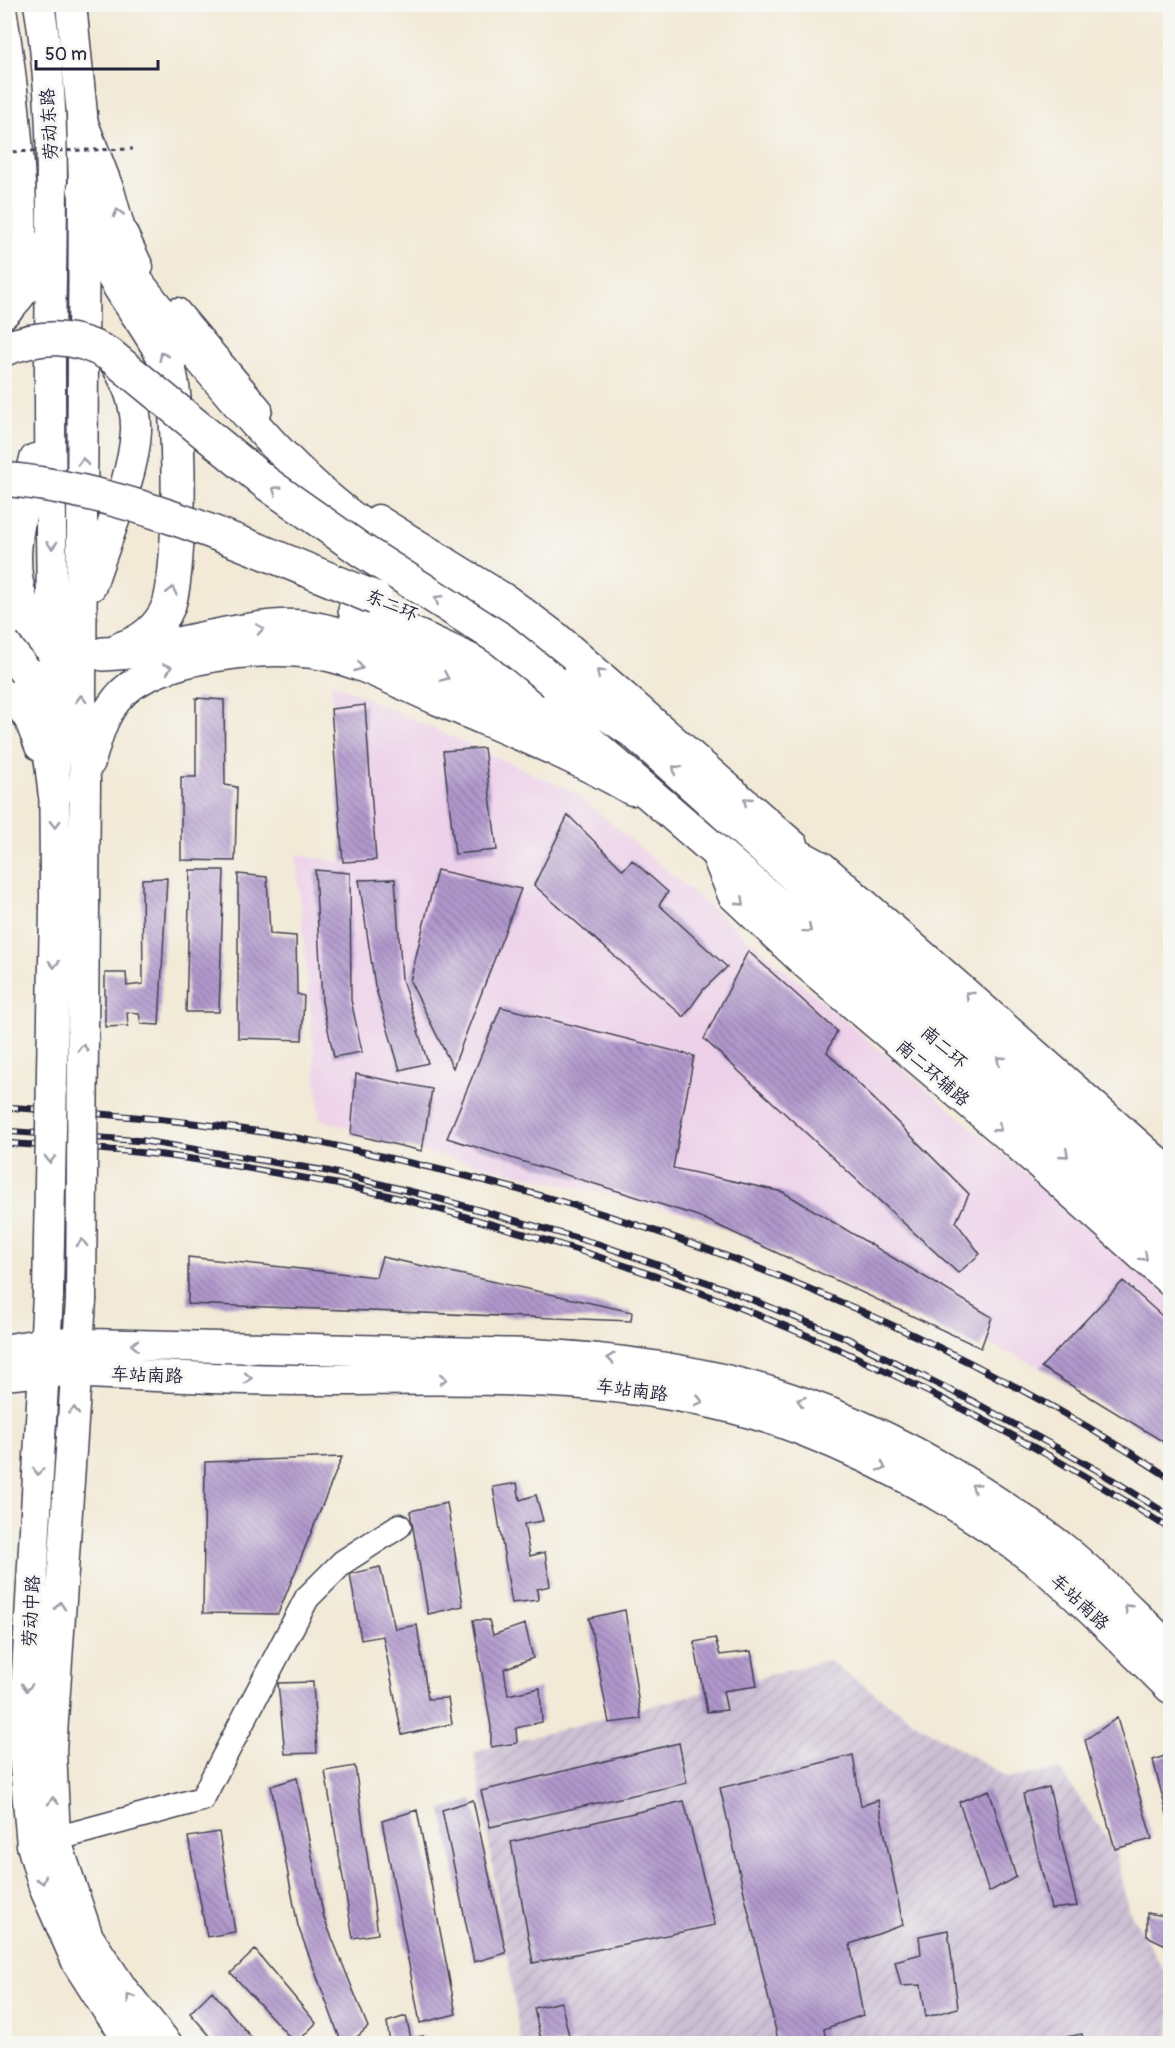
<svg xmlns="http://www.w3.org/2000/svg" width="1175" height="2048" font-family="Pangolin,'LXGW WenKai TC',sans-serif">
<defs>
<pattern id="industrial-furrows" width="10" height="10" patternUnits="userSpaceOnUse" patternTransform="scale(1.5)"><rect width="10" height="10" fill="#ccbfd4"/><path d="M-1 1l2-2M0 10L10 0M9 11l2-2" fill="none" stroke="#afa4b7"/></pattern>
<pattern id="building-back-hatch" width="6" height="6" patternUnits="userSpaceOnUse" patternTransform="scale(1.5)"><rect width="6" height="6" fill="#b198cc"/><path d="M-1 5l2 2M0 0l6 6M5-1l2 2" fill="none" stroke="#907ca7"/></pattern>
</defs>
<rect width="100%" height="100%" fill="#f6f6f2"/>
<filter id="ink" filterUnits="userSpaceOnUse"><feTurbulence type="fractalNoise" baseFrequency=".0167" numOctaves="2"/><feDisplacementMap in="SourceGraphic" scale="12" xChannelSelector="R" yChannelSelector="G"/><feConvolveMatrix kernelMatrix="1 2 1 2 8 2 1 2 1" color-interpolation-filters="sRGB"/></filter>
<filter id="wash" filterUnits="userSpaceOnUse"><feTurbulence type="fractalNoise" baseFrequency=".008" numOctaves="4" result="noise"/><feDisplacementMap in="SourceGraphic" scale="24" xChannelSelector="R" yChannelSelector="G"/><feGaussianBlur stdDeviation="1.35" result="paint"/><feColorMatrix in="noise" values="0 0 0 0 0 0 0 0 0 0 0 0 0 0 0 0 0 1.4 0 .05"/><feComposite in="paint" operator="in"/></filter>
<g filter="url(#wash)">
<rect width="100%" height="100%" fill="#f2e9d6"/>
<path fill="#edd1e9" d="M331,682L575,793L1129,1260L1170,1299V1446L1041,1367L698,1216L422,1151L320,1119L296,855L343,862Z"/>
<path fill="url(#industrial-furrows)" d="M828,1660L915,1722L1008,1778L1060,1770L1115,1849L1128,1909L1170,1980V2043H521L474,1752Z"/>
<g id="blocks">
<path fill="url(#building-back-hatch)" d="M196,698L224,700L225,785L237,787L235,861L181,860V777H196Z
M365,705L376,860L343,862L331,709Z
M484,748L497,850L455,854L443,751Z
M568,815L623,870L632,860L668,892L659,905L727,967L703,990L684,1017L534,885Z
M190,870H224L219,1012H186Z
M315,870L350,873L351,1000L362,1052L334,1057L322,1002Z
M437,870L521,889L453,1068L410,981Z
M238,874L267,877L270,934L296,936L297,994L304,996L302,1040L238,1038Z
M167,878L159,1025L141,1024L139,1013L127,1012L128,1026L105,1027V973H126L127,986L143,984L142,879Z
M395,879L402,979L428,1063L400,1070L375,986L359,880Z
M748,951L837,1031L827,1052L969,1194L956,1222L980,1254L958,1273L704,1039Z
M501,1007L694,1056L673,1168L783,1192L992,1317L981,1348L698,1216L447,1138Z
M356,1074L432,1089L422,1151L351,1134Z
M188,1257L376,1277L382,1257L632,1312L631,1321L188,1304Z
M1123,1281L1170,1323V1446L1041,1367Z
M342,1457L278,1614L203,1613L205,1462Z
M517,1483L520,1500L536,1495L543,1521L524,1524L530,1556L545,1552L550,1586L537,1589L538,1600L512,1603L493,1487Z
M447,1503L463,1606L428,1614L410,1511Z
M380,1567L395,1629L417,1625L428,1699L448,1698L452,1724L402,1735L383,1636L361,1640L350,1574Z
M625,1610L641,1719L609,1723L589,1618Z
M473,1620H489L493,1635L525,1624L533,1658L504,1669L508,1695L540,1688L542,1722L516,1728L517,1743L491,1747V1727Z
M715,1638L720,1655L751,1651L757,1686L723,1691L727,1710L707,1712L694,1642Z
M313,1682L317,1753L285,1754L278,1683Z
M1117,1718L1152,1839L1115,1849L1085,1740Z
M679,1743L687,1783L490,1827L481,1791Z
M1170,1754V1826L1153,1760Z
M853,1755L861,1806L878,1800L903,1925L850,1944L863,2015L824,2029L826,2043L779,2044L720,1788Z
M355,1766L378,1934L353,1938L325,1771Z
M297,1778L324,1918L368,2027L349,2044H342L298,1926L271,1786Z
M1049,1787L1077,1906L1051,1909L1023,1794Z
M989,1790L1016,1877L989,1892L959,1802Z
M473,1800L506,1953L474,1962L442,1810Z
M684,1801L715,1925L533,1963L511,1842Z
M417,1810L456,2014L420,2023L382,1821Z
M219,1832L235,1932L207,1937L188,1837Z
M1168,1902H1170V1947L1147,1936V1913L1164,1916Z
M948,1930L958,2008L926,2017L921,1985L901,1986L895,1961L921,1954L919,1936Z
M255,1950L316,2023L296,2044L231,1973Z
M212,1991L257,2044H217L190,2013Z
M561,2002L571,2044H542L534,2008Z
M406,2016L411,2039L423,2036L425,2044H390L387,2022Z
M1082,2034L1084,2044H1038V2042Z"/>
</g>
</g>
<g filter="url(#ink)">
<use href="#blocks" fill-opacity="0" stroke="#414052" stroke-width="1.5"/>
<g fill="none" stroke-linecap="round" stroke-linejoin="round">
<g stroke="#414052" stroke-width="27">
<path id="minor" d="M4,9C12,57 36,242 17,280C14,285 8,290 4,294
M86,123L112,190L122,226L141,267
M177,310L260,409
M378,517L510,599L557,634L796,844
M40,1843L202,1799L307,1598L343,1562L399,1526"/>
</g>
<g stroke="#414052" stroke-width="33">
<path id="major" d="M39,4C60,128 49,256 50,380C50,555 55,730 55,906
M71,4L82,114L84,189L81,695L85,782L84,904
M109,237C132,278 163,313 192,350C245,414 296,476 364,525C401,551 441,573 478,599C524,629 566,664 604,703
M4,313C25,293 36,273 44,246
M35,459C17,526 0,582 43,641
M91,586C105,541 134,477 136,431C137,404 126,379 112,358
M4,681L30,720L40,746
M90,762C96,740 102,717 117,699C151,655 273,644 324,655C363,663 402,685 438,700C504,729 570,754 632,790
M755,831L822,867L1170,1173
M715,851L733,895L806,964L1008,1136L1170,1281
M48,1295L23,1745L32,1845L44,1887L78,1964L106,2008L134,2044
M81,1301L51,1750L55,1838L88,1937L123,1990L167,2044
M4,1350L45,1343L532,1354C711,1363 847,1401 997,1502C1019,1517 1043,1532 1064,1549C1101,1579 1135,1615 1170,1648
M4,1375L43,1371C133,1375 223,1380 312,1380C477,1380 646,1370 802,1430C887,1463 981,1515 1051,1574C1092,1609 1131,1650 1170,1688"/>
</g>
<g stroke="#414052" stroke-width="36">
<path id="highway" d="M84,189C92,216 98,247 111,272C128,304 153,332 168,366C181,400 182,573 168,607C160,627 142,642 122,648
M355,610C419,636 481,663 540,699L1170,1245
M4,616L44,642
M103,654C161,652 216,632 274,627C321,622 363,643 405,660C453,680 500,702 546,726
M530,668L594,705L634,732L970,1033L1170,1209
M25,671C47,709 50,750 55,793"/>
</g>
<use href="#minor" stroke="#fff" stroke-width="24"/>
<use href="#major" stroke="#fff" stroke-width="30"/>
<use href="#highway" stroke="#fff" stroke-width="33"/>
<g stroke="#22223b" stroke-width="7">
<path id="rail" d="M4,1107C83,1112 162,1118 240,1129C297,1136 354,1150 411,1163C679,1223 939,1328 1170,1478
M4,1131L144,1141L327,1171L433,1197L598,1244L723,1288L846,1338L974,1402L1097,1470L1170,1516
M4,1143C48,1146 92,1148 135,1152C197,1158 259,1170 320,1181C384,1192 446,1211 508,1229C742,1296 965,1397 1170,1529"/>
</g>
<use href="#rail" stroke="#f6f6f2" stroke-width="4.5" stroke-dasharray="14" stroke-linecap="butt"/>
<g stroke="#414052" stroke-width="33" stroke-linecap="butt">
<path id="major-bridge" d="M48,1295L55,906
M81,1301L84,904"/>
</g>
<g stroke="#414052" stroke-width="36" stroke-linecap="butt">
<path id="highway-bridge" d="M4,349C43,335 74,334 110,355L266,483L361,550L502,640L554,682
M4,479C134,491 256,550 375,598
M4,645L25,671"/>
</g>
<path stroke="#414052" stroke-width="3" stroke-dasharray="4.5 4.5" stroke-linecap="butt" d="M4,152L133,149"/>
<use href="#major-bridge" stroke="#fff" stroke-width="30"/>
<use href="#highway-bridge" stroke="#fff" stroke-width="33"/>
</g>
<defs><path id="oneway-chevron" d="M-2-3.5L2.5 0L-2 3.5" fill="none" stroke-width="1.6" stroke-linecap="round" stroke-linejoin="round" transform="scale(1.5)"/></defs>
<g stroke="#9c9ca7">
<use href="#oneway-chevron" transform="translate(118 213) rotate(-105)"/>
<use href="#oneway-chevron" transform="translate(163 356) rotate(-117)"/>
<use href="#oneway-chevron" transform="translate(83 462) rotate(-90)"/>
<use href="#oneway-chevron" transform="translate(276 490) rotate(-144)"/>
<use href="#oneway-chevron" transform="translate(52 545) rotate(89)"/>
<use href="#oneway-chevron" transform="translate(172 591) rotate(-77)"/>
<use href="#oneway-chevron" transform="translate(438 599) rotate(-148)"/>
<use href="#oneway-chevron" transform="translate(260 629) rotate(-9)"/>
<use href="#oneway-chevron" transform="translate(359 667) rotate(20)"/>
<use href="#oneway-chevron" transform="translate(168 668) rotate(-20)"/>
<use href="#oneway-chevron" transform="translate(600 673) rotate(-139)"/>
<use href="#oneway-chevron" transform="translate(445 677) rotate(23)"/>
<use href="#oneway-chevron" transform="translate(81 699) rotate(-91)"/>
<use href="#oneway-chevron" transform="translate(676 769) rotate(-139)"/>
<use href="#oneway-chevron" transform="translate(747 801) rotate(-139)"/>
<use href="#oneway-chevron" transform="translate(55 824) rotate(90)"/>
<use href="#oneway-chevron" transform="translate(741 902) rotate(43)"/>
<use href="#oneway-chevron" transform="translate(808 929) rotate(40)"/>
<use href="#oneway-chevron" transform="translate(54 964) rotate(91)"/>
<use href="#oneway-chevron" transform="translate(969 995) rotate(-139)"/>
<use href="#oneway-chevron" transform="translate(83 1048) rotate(-90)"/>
<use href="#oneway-chevron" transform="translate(1000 1060) rotate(-139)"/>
<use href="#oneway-chevron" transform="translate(998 1128) rotate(41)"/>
<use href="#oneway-chevron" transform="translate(1065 1154) rotate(41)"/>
<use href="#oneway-chevron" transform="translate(50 1159) rotate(91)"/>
<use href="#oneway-chevron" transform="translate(82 1243) rotate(-90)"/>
<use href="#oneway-chevron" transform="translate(1144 1257) rotate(42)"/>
<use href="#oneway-chevron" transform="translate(135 1345) rotate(-179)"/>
<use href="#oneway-chevron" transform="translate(611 1358) rotate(-173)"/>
<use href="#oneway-chevron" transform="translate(248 1378) rotate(1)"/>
<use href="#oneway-chevron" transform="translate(443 1379) rotate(1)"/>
<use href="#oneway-chevron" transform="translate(699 1401) rotate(14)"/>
<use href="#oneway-chevron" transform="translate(801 1401) rotate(-161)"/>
<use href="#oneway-chevron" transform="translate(74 1411) rotate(-86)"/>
<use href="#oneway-chevron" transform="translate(882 1467) rotate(27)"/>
<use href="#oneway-chevron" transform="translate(38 1471) rotate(93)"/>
<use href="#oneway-chevron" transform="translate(975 1487) rotate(-146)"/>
<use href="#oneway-chevron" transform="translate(60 1606) rotate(-86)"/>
<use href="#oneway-chevron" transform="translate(1128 1608) rotate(-137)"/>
<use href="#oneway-chevron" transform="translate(27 1687) rotate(93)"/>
<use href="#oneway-chevron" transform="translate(53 1801) rotate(-92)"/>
<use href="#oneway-chevron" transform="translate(42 1880) rotate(72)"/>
<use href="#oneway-chevron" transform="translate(130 1998) rotate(-128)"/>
</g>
</g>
<g text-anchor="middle" stroke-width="6" stroke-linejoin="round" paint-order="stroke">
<g font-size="18" fill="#22223b" stroke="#f6f6f2">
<text transform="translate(49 124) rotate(-93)" y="6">劳动东路</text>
<text transform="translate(392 605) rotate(23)" y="6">东二环</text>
<text transform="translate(944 1047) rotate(41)" y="6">南二环</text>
<text transform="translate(933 1073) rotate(41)" y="6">南二环辅路</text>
<text transform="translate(147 1375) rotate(2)" y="6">车站南路</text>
<text transform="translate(632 1390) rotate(7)" y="6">车站南路</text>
<text transform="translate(1080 1602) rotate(43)" y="6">车站南路</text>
<text transform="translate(31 1611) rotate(-87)" y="6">劳动中路</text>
</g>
</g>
<rect width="1175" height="2048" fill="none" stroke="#f6f6f2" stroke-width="24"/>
<path d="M36 60v9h122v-9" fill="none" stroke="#22223b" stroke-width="3"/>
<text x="45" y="60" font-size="18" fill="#22223b" stroke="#f6f6f2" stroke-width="4.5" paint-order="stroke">50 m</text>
</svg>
